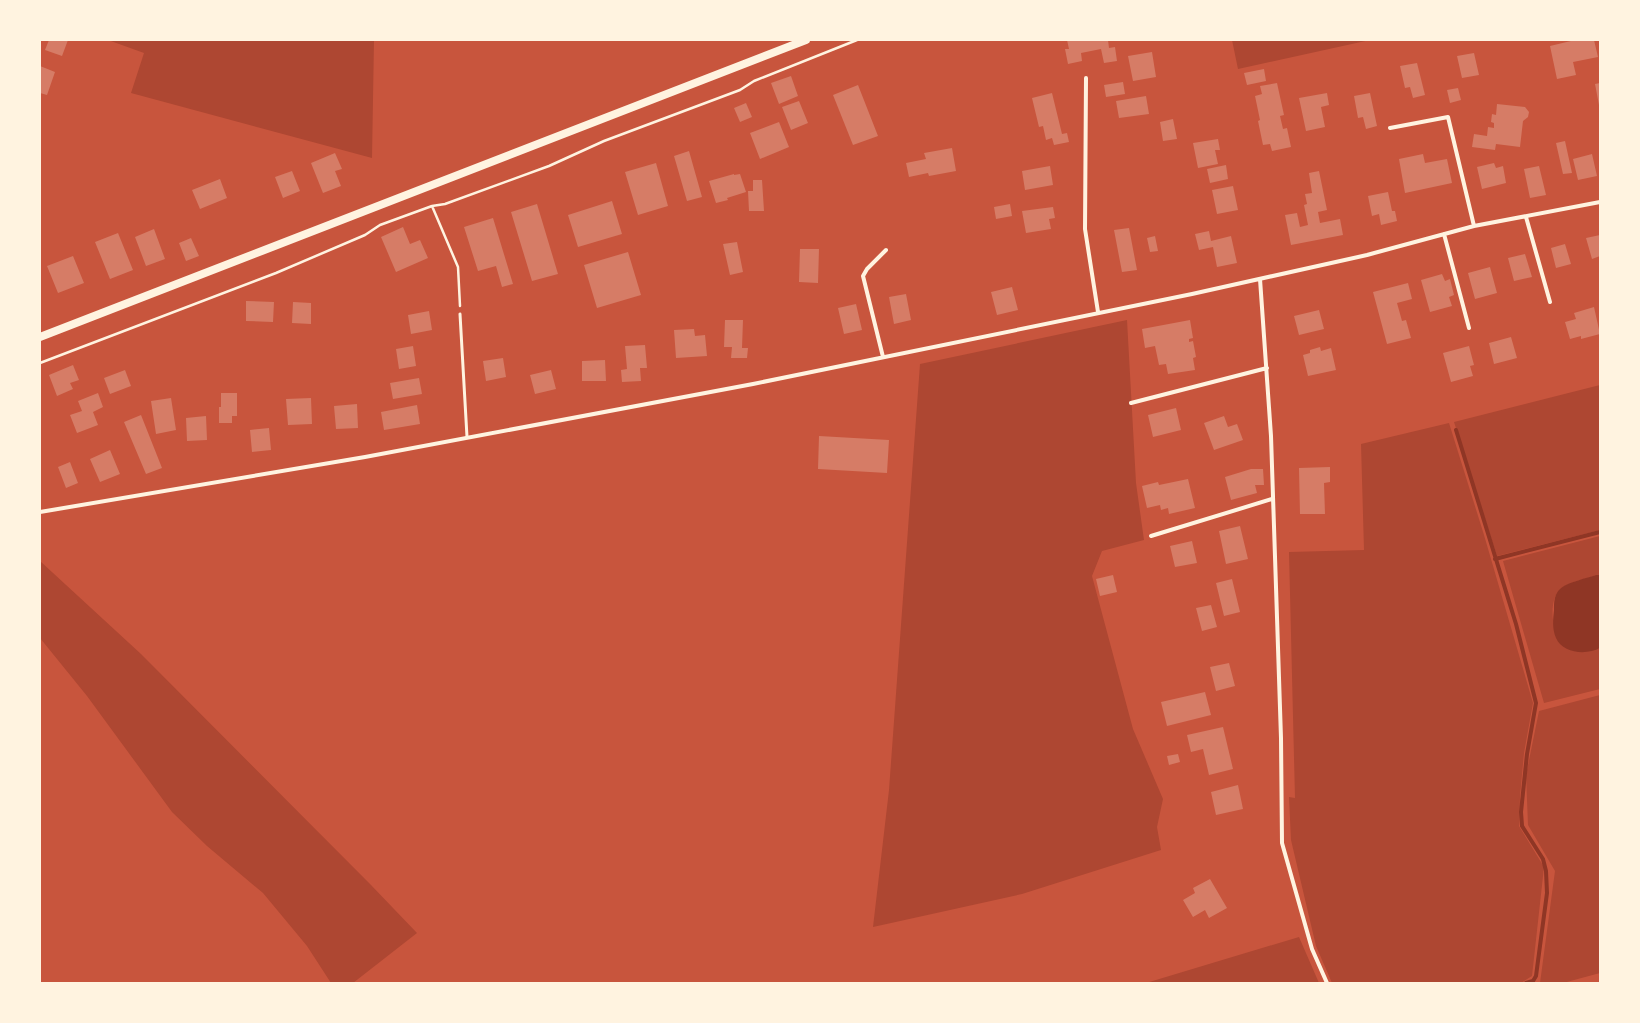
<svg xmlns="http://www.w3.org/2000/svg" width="1640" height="1023" font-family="'PT Sans Narrow',sans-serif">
<rect width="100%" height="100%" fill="#c8553d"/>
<path fill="#ae4732" d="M108,40H374L372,158L131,93L144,53Z
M1232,40H1370L1238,69Z
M1127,320L1136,483L1144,540L1102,551L1092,576L1133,729L1163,799L1157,827L1161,850L1022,894L873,927L889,790L920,364Z
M1600,385V530L1497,556L1454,422Z
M1449,423L1484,535L1533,703L1524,753L1520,797L1519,826L1544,867L1532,976L1521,983H1332L1316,946L1291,840L1289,797L1295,798L1289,552L1364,550L1361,444Z
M1600,536V575H1596C1586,579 1573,581 1563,587C1547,596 1552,632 1561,645L1597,649L1600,648V689L1544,703L1503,561Z
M40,561L141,654L371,885L417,933L353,983H331L307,946L263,893L207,846L172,812L87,696L40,638Z
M1600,695V973L1563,983H1540L1555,871L1528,825L1526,775L1539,711Z
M1299,937L1319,983H1146Z"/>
<path fill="#8f3625" d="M1596,575H1600V648C1587,655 1563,654 1556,638C1552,629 1553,619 1554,610C1554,602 1554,594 1561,588C1569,582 1587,578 1596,575Z"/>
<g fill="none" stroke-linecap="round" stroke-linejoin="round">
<path stroke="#8f3625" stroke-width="4" d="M1456,430L1516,624L1536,703L1527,754L1521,812L1522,826L1543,859L1546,871L1547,893L1536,976L1533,981L1526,983
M1495,559L1600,532"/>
</g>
<path fill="#d67c66" d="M49,40H68L62,56L45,50Z
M1067,40H1108L1109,48L1115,47L1117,61L1104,63L1101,49L1081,53L1082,61L1068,64L1065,49H1069Z
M1575,40H1594L1598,57L1573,62L1576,75L1557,79L1550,46Z
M1152,52L1156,77L1133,81L1128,56Z
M1474,53L1479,75L1462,78L1457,56Z
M1417,63L1425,95L1413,98L1410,87L1405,88L1400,66Z
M40,66L55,72L47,95L40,93Z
M1264,69L1266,81L1247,85L1244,73Z
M791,76L798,96L779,104L771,83Z
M1123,82L1125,94L1106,97L1104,85Z
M1277,83L1284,115L1280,116L1283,129L1287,128L1291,147L1272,151L1270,144L1263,145L1258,121L1260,120L1255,96L1262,94L1260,86Z
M1600,83V105H1599L1595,84Z
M858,85L878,136L853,145L833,95Z
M1458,88L1461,100L1450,103L1447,90Z
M1052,93L1062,134L1067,133L1069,142L1054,145L1052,138L1046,140L1043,126L1039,127L1032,98Z
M1327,93L1329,105L1321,107L1325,127L1306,131L1299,98Z
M1370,93L1377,126L1366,129L1363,117L1358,118L1354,96Z
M1146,96L1149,114L1119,118L1116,101Z
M799,101L808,123L791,130L782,107Z
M746,103L752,117L740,122L734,108Z
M1497,104L1525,107L1529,112L1528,117L1523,121L1520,147L1496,144L1495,150L1472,147L1474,134L1487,136L1488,127L1494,128V123L1491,122L1492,114L1496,115Z
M1173,119L1177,139L1163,141L1160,122Z
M779,122L789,147L760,159L750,133Z
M1218,139L1220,150H1215L1218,164L1198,168L1193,143Z
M1565,141L1572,173L1563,174L1556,143Z
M952,148L956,171L929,176L928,173L909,177L906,163L926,159L924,153Z
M689,151L702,197L687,201L674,156Z
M335,153L342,169L335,171L341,186L323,193L311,163Z
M1423,154L1425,163L1447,159L1452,183L1405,193L1399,159Z
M1592,154L1597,176L1578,180L1573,159Z
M656,163L668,206L638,215L625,172Z
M1494,163L1496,168L1503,166L1506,183L1482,189L1477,167Z
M1226,165L1228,179L1210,183L1207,169Z
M1050,166L1053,185L1025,190L1022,171Z
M1539,166L1546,195L1530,198L1524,169Z
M292,171L300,191L283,198L275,177Z
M1319,171L1327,210L1318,212L1320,223L1340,219L1343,235L1291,245L1285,215L1297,213L1300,227L1308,225L1304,205L1307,204L1305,194L1312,193L1309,173Z
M734,174V175L740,174L746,192L727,198L728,200L716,203L709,181Z
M220,179L227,198L200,209L192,190Z
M753,180H762L764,211H749L748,191H753Z
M1233,186L1238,210L1217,214L1212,190Z
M1388,192L1392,211H1395L1397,221L1381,225L1379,214L1372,216L1368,196Z
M612,201L622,234L578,247L568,215Z
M537,204L558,274L532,281L511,212Z
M1010,204L1012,216L996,219L994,207Z
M1053,207L1055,218L1049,219L1051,229L1026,233L1022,211Z
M493,218L513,284L502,287L496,266L478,271L464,227Z
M403,227L410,244L420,240L428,258L396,272L381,237Z
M1129,228L1137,270L1122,272L1114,230Z
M154,229L165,259L146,266L135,237Z
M1209,231L1211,241L1231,236L1237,263L1217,267L1213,247L1199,250L1195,234Z
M118,233L133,270L110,279L95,242Z
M1600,235V256L1592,259L1586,238Z
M1155,236L1158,251L1150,252L1147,238Z
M191,238L199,256L186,261L179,243Z
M737,242L743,272L730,275L723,244Z
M1565,244L1571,264L1556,268L1551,248Z
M800,249H819L818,283L799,282Z
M628,252L641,295L597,308L584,265Z
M1525,254L1532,277L1514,281L1508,258Z
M73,256L84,283L58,293L47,266Z
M1490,267L1497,293L1475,299L1468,273Z
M1442,274L1445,281L1450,279L1454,295L1449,297L1452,306L1430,312L1421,280Z
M1408,283L1412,299L1397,303L1402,321L1406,320L1411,338L1387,344L1373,292Z
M1012,287L1018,310L997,315L991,292Z
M906,294L911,320L894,324L889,297Z
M246,301L274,302L273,322L246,321Z
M293,302L311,303V324L292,323Z
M856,304L862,330L844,334L838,308Z
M1594,307L1600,334L1581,339V336L1570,339L1565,322L1576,319L1574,313Z
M1319,310L1324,329L1299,335L1294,316Z
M429,311L432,330L411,334L408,315Z
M725,320H743L742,348H748L747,358H731L732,347H724Z
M1190,320L1193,338L1189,339V342L1193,341L1196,357L1193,358L1195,370L1168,374L1166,364L1159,365L1155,346L1145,348L1142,329Z
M694,329L695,336L705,335L707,356L676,358L674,330Z
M1511,337L1517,358L1494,364L1489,343Z
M645,345L647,368H640L641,381L622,382L621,370L627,369L625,346Z
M413,346L416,366L399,369L396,349Z
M1469,346L1474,365L1470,366L1473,376L1451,382L1443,353Z
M1320,347L1321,351L1331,348L1336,370L1308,376L1303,355L1310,353V350Z
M503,358L506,377L486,381L483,361Z
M605,360L606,381H582V361Z
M73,365L79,380L70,383L73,389L57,396L49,375Z
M125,370L131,386L110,394L104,378Z
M551,370L556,389L535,394L530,375Z
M419,378L422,394L393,399L390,383Z
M98,393L103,407L93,412L98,425L77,433L70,415L82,411L78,401Z
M221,393H237V416H232V423H219V407H221Z
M171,398L176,430L156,434L151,401Z
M311,398L312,424L288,425L286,399Z
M357,404L358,428L336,429L334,406Z
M417,405L420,424L384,430L381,412Z
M1176,408L1181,430L1153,437L1148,415Z
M141,415L162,468L146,474L124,422Z
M206,416L207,440L187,441L186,418Z
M1224,416L1228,427L1237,424L1243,440L1214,450L1204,423Z
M269,428L271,450L252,452L250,430Z
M819,436L889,440L887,473L818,469Z
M110,450L120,474L100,482L90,459Z
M70,462L78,483L66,488L58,467Z
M1330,467V482L1324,483L1325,514H1300L1299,468Z
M1251,469H1263L1264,485H1255L1257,493L1231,500L1225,477Z
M1188,479L1195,508L1169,514L1168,508L1161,510L1160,505L1147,508L1142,486L1158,482L1159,485Z
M1240,526L1248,559L1226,564L1219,531Z
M1192,541L1197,563L1175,567L1170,546Z
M1113,575L1117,592L1100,596L1096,579Z
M1232,579L1240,612L1224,616L1216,583Z
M1211,605L1217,627L1202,631L1196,608Z
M1229,663L1235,686L1216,691L1210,667Z
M1205,692L1211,715L1167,726L1161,702Z
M1223,727L1233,769L1209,775L1203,749L1191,752L1187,735Z
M1178,754L1180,762L1169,765L1167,756Z
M1238,785L1243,809L1216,815L1211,792Z
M1210,879L1227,908L1209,918L1205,910L1193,917L1183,900L1195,893L1193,888Z"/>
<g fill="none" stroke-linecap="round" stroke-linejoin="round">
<path stroke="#fff3e0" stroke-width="2.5" d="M432,206L458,267L460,306
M40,363L276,273L365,235L380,225L432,206L445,204L549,166L604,141L740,90L754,81L857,40"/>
<path stroke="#fff3e0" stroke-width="3" d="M460,314L467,437"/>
<path stroke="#fff3e0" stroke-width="4" d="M1086,78L1085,229L1098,312
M1390,128L1448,117L1474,226
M1526,217L1550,302
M1444,234L1469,328
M1260,279L1271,436L1281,738L1282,843L1312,949L1327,983
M883,357L863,276L867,269L886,250
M1131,403L1267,368
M40,512L365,457L753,384L1192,294L1367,255L1474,226L1600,202
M1151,536L1272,499"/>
<path stroke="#fff3e0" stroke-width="8" d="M40,337L806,40"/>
</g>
<rect width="1640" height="1023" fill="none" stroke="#fff3e0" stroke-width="82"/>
</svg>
